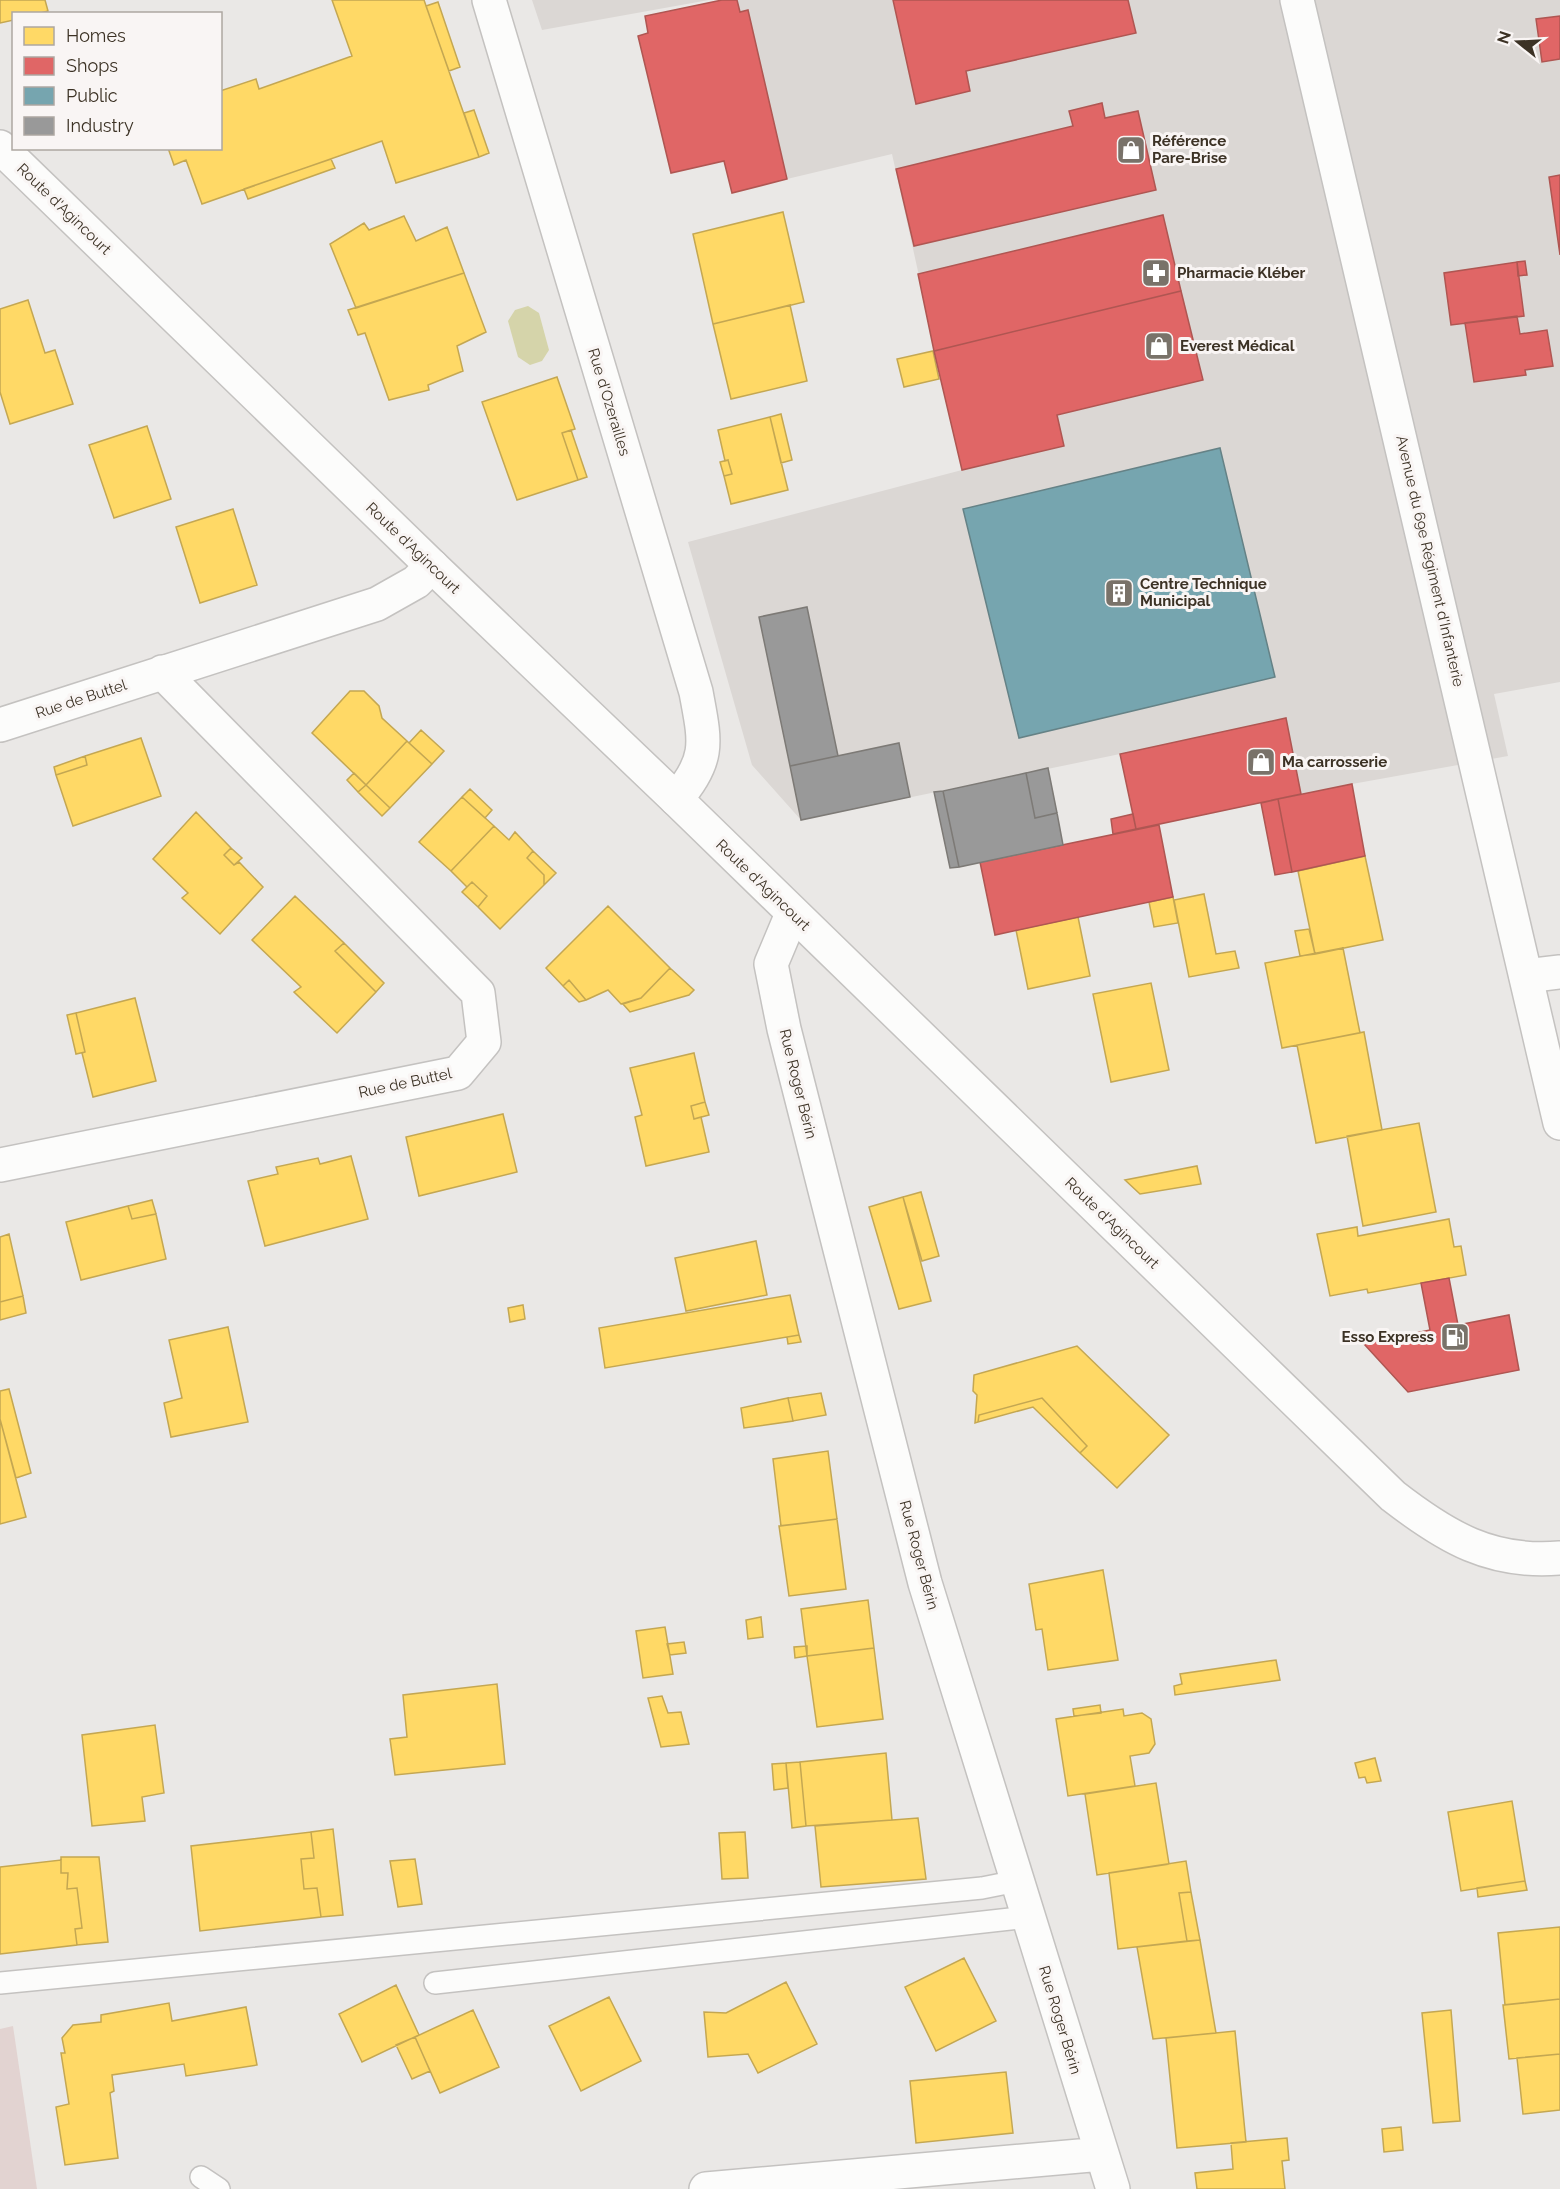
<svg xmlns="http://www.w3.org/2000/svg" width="1560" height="2189" font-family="Raleway,sans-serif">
<rect width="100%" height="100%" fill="#eae8e6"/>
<path fill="#dbd7d4" d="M532,0H709L542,30Z
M737,0H1560V682L1494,694L1508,756L1352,784L1136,829L1120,754L801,820L752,765L688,542L962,470L892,154L787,179L748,11L740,12Z"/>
<path fill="#e2d3d1" d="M13,2026L37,2189H0V2029Z"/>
<path fill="#d5d4aa" d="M528,306L539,313L549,350L542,361L530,365L518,357L508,321L515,310Z"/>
<path fill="#ffd966" stroke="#c4a752" stroke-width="1.5" d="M0,0H45L48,11L37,14H14V20L0,23Z
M332,0H424L479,157L396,183L382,141L202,204L186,160L174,165L168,148H220V91L256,79L259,89L352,56Z
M438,2L460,67L449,71L426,6Z
M474,110L489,153L479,157L464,113Z
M331,159L335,168L248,199L244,189Z
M783,212L804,302L713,324L693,234Z
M404,216L416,241L447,227L464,273L356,308L330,244L364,223L369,230Z
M464,273L486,332L457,346L463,371L428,385L429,390L389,400L365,333L358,335L348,310Z
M28,300L45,353L55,350L73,404L10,424L0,392V309Z
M790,305L807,381L731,399L713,324Z
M933,351L939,379L904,387L897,359Z
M557,377L575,429L562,433L578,480L517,500L482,402Z
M781,414L792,460L781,463L770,417Z
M770,417L788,490L731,504L724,476L732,474L728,460L725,461L718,430Z
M147,426L171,499L114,518L89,445Z
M571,430L587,477L578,480L562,433Z
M728,460L732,474L724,476L720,462Z
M233,509L257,585L200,603L176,527Z
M350,691H364L379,706L382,718L407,741L366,785L312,733Z
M421,730L444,751L432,764L409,743Z
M141,738L161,796L73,826L56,775L87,765L85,756Z
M407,741L432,764L390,808L366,785Z
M85,756L87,765L56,775L54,767Z
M354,773L366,785L358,792L347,780Z
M366,785L390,808L382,816L358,792Z
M470,789L492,810L485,818L462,797Z
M462,797L494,826L451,871L419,842Z
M196,812L231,848L224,855L234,865L239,862L263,887L220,934L182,898L188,893L153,859Z
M494,826L509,840L515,832L533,851L527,858L544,875V885L500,929L478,907L487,896L472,882L467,887L451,871Z
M231,848L242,858L234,865L224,855Z
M533,851L556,873L544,885V875L527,858Z
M1365,856L1383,940L1315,954L1298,871Z
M472,882L487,896L478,907L462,892Z
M1204,894L1216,954L1235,951L1239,968L1189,977L1174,900Z
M295,896L344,943L335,951L376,992L337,1033L294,992L301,987L252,940Z
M1173,897L1178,923L1154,927L1149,902Z
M608,906L670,968L641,998L621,1004L608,990L586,1000L569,980L563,986L546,968Z
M1078,917L1090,976L1028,989L1016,930Z
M1309,929L1315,954L1300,956L1295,931Z
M344,943L384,983L376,992L335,951Z
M1343,948L1360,1033L1282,1048L1265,963Z
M670,968L694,990L689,995L630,1012L623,1004L641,998Z
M569,980L586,1000L579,1002L563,986Z
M1151,983L1169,1070L1111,1082L1093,994Z
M135,998L156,1081L93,1097L82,1053L85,1052L76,1013Z
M76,1013L85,1052L76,1054L67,1015Z
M1364,1032L1382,1130L1316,1143L1297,1045Z
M694,1053L705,1102L691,1106L694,1119L701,1117L709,1152L646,1166L635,1117L642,1115L630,1068Z
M705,1102L709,1115L694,1119L691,1106Z
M503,1114L517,1172L419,1196L406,1137Z
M1419,1123L1436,1212L1363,1226L1347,1136Z
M351,1156L368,1219L265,1246L248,1181L278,1174L276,1167L318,1158L320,1164Z
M1197,1166L1201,1184L1140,1194L1125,1180Z
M921,1192L939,1256L922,1261L903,1197Z
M903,1197L931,1301L899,1309L869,1207Z
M152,1200L156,1214L132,1219L128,1206Z
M128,1206L132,1219L156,1214L166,1259L81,1280L66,1222Z
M1449,1219L1454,1247L1461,1246L1466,1275L1368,1293L1367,1289L1330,1296L1317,1234L1357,1227L1358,1236Z
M9,1234L23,1296L0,1302V1237Z
M756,1241L767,1295L686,1311L675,1258Z
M790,1295L799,1335L605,1368L599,1328Z
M23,1296L26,1313L0,1320V1302Z
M523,1305L525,1319L510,1322L508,1308Z
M228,1327L248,1422L171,1437L164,1403L182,1398L169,1340Z
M799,1335L801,1342L788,1344L787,1337Z
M1077,1346L1169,1435L1117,1488L1080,1453L1087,1446L1042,1398L979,1415L978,1422L975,1423L977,1395L973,1391L974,1375Z
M9,1389L31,1473L16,1478L0,1419V1391Z
M821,1393L826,1415L793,1421L788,1398Z
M788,1398L793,1421L744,1428L741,1408Z
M1042,1398L1087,1446L1080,1453L1033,1407L978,1422L979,1415Z
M0,1419L26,1517L0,1524Z
M828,1451L837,1519L781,1526L773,1459Z
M837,1519L846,1589L789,1596L779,1526Z
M1103,1570L1118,1660L1048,1670L1042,1629L1036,1630L1029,1584Z
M868,1600L874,1648L807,1656L801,1609Z
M761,1617L763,1637L748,1639L746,1620Z
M665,1627L673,1674L643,1678L636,1631Z
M684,1642L686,1653L670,1655L667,1644Z
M807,1646V1656L795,1658L794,1647Z
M874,1648L883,1719L817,1727L807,1656Z
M1276,1660L1280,1680L1175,1695L1174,1686L1182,1684L1180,1674Z
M497,1684L505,1764L395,1775L390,1739L407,1737L403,1695Z
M662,1696L668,1713L681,1712L689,1744L661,1747L648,1698Z
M1100,1705L1101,1713L1074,1716L1073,1709Z
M1123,1709L1124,1716L1142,1713L1151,1719L1155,1744L1149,1753L1130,1756L1135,1786L1068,1796L1056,1719Z
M155,1725L164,1793L142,1797L145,1821L92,1826L82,1735Z
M886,1753L892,1820L806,1826L800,1762Z
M1375,1758L1381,1781L1367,1783L1365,1777L1359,1778L1355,1763Z
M800,1762L806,1826L792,1828L786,1763Z
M786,1763L788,1788L774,1790L772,1764Z
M1156,1783L1169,1864L1097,1875L1085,1794Z
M1512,1801L1525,1881L1461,1891L1448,1812Z
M918,1818L926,1879L821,1887L815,1826Z
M333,1829L343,1915L321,1917L317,1888L304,1889L301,1859L314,1858L311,1832Z
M311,1832L314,1858L301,1859L304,1889L317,1888L321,1917L200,1931L191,1846Z
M745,1832L748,1878L722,1879L719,1833Z
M61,1857H99L108,1942L77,1945L75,1929L82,1928L77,1888L67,1889L68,1873H61Z
M415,1859L422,1904L398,1907L390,1861Z
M61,1860V1873H68L67,1889L77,1888L82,1928L75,1929L77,1945L0,1954V1867Z
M1186,1861L1191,1892L1179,1893L1187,1941L1118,1949L1109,1873Z
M1525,1881L1527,1890L1478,1897L1477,1888Z
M1191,1892L1200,1940L1187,1941L1179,1893Z
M1560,1927V1999L1505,2005L1498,1933Z
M1200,1940L1216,2033L1153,2039L1137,1947Z
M964,1958L996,2021L936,2051L905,1987Z
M786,1982L817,2044L758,2073L748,2054L708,2057L704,2012L726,2013Z
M396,1985L419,2035L362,2062L339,2014Z
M609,1997L641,2061L581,2091L549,2026Z
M1560,1999V2054L1509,2059L1503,2005Z
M169,2003L172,2021L246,2007L257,2065L186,2076L184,2064L112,2075L114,2091L110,2093L118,2158L65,2165L56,2107L69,2104L61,2053H65L62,2038L73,2025L101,2022V2015Z
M473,2010L499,2067L440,2093L415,2037Z
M1451,2010L1460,2121L1433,2123L1422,2013Z
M1235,2031L1246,2142L1177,2148L1166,2038Z
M415,2037L430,2071L412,2079L396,2045Z
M1560,2054V2110L1523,2114L1517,2058Z
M1006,2072L1013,2133L916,2143L910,2081Z
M1401,2127L1403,2150L1384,2152L1382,2129Z
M1287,2138L1289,2160L1282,2161L1285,2189H1197L1195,2173L1233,2169L1231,2143Z"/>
<path fill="#e06666" stroke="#af5652" stroke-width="1.5" d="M722,0H737L740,12L748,10L787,179L732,193L724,161L671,173L638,36L648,33L645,16Z
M893,0H1128L1136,33L966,71L970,91L916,104Z
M1560,16V59L1542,62L1536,19Z
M1102,103L1105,118L1138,111L1156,190L914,246L896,169L1073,126L1069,111Z
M1560,175V255L1549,177Z
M1163,215L1181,291L934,351L918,274Z
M1525,261L1527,275L1518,276L1517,262Z
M1517,262L1524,316L1451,325L1444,273Z
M1181,291L1203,380L1057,415L1064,446L962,470L934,351Z
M1517,316L1520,334L1547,330L1553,366L1525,370L1526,375L1474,382L1465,323Z
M1286,718L1301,794L1136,829L1120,754Z
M1352,784L1365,856L1292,872L1278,799Z
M1278,799L1292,872L1275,875L1261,803Z
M1133,814L1136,829L1113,834L1111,819Z
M1159,825L1173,897L995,935L980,862Z
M1449,1278L1458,1325L1509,1315L1519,1370L1408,1392L1364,1344L1430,1330L1421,1283Z"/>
<path fill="#76a5af" stroke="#658286" stroke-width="1.5" d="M1220,448L1275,677L1019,738L963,509Z"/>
<path fill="#999" stroke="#7d7a76" stroke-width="1.5" d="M807,607L838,756L790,766L759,617Z
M899,743L910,797L801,820L790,766Z
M1048,768L1057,813L1035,818L1026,773Z
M1026,773L1035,818L1057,813L1063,845L959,867L943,791Z
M943,791L959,867L950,868L934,792Z"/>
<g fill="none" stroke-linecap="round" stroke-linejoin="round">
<g stroke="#c4c2c0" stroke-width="24">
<path id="service" d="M0,1983L982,1888L1017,1881
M435,1983L1028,1917
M201,2177L219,2189"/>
</g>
<g stroke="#c4c2c0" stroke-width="36">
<path id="minor" d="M489,0L696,692C705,741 711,759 676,799
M0,725L377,604L416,582L432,566
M792,914L771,964L784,1029L925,1583L1113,2189
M1526,976L1560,972
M0,1165L458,1073L484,1042L478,993L162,672
M706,2189L1102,2154"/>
</g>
<g stroke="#c4c2c0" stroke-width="36">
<path id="tertiary" d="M1297,0L1560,1123
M0,147L432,566L676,799L1393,1496C1446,1537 1491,1564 1560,1558"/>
</g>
<use href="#service" stroke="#fcfcfb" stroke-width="21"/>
<use href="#minor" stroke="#fcfcfb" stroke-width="33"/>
<use href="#tertiary" stroke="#fcfcfb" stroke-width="33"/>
</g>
<defs>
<g id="shop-square" transform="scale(1.5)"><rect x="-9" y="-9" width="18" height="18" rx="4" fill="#797269" stroke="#f9f5f4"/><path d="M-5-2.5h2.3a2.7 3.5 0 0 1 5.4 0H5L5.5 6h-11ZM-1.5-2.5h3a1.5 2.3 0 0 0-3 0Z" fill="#fff"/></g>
<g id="pharmacy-square" transform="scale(1.5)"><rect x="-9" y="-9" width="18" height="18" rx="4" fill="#797269" stroke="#f9f5f4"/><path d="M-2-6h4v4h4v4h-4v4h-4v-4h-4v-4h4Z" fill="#fff"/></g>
<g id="building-square" transform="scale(1.5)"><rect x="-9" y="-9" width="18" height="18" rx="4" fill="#797269" stroke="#f9f5f4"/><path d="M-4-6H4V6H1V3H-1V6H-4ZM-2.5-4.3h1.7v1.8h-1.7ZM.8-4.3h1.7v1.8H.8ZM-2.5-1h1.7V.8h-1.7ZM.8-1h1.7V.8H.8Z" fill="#fff"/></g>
<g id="fuel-square" transform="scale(1.5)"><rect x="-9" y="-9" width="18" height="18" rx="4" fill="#797269" stroke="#f9f5f4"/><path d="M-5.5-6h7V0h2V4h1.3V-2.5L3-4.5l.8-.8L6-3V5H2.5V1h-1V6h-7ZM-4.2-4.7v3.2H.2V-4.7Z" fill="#fff"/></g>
</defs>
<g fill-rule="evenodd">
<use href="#shop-square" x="1131" y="150"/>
<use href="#pharmacy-square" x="1156" y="273"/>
<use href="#shop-square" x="1159" y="346"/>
<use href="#building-square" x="1119" y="593"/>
<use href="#shop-square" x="1261" y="762"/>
<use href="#fuel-square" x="1455" y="1337"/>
</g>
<g text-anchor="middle" stroke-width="6" stroke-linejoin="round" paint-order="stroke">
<g font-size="15" font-weight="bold" fill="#3c3225" stroke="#f9f5f4" text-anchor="start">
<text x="1152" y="146">Référence<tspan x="1152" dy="17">Pare-Brise</tspan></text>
<text x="1177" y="278">Pharmacie Kléber</text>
<text x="1180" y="351">Everest Médical</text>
<text x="1140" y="589">Centre Technique<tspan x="1140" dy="17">Municipal</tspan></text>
<text x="1282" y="767">Ma carrosserie</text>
<text x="1434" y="1342" text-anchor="end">Esso Express</text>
</g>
<g font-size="15" fill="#3c3225" stroke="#f9f5f4">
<text transform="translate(64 209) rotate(44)" y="5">Route d'Agincourt</text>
<text transform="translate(609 402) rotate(73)" y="5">Rue d'Ozerailles</text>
<text transform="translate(413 548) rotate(44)" y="5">Route d'Agincourt</text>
<text transform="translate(1430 561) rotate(77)" y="5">Avenue du 69e Régiment d'Infanterie</text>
<text transform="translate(81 699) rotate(-18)" y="5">Rue de Buttel</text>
<text transform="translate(763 885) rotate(44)" y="5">Route d'Agincourt</text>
<text transform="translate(405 1083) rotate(-12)" y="5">Rue de Buttel</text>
<text transform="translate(798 1084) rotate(76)" y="5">Rue Roger Bérin</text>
<text transform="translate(1112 1223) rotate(44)" y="5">Route d'Agincourt</text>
<text transform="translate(919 1555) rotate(75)" y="5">Rue Roger Bérin</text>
<text transform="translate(1060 2020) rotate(73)" y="5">Rue Roger Bérin</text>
</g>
</g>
<rect x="12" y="12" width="210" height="138" fill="#f9f5f4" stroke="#ada7a1" stroke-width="1.5"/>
<rect x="24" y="27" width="30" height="18" fill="#ffd966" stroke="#ada7a1" stroke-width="1.5"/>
<text x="66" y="42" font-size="18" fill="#3c3225">Homes</text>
<rect x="24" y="57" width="30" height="18" fill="#e06666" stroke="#ada7a1" stroke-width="1.5"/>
<text x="66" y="72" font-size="18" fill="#3c3225">Shops</text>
<rect x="24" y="87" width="30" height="18" fill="#76a5af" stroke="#ada7a1" stroke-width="1.5"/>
<text x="66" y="102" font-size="18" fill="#3c3225">Public</text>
<rect x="24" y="117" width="30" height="18" fill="#999999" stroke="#ada7a1" stroke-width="1.5"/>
<text x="66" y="132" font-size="18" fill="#3c3225">Industry</text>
<g transform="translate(1518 42) rotate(288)" stroke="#f9f5f4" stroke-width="4.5" paint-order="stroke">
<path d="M0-4.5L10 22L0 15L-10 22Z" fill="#3c3225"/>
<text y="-9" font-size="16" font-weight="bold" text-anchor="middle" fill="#3c3225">N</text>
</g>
</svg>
